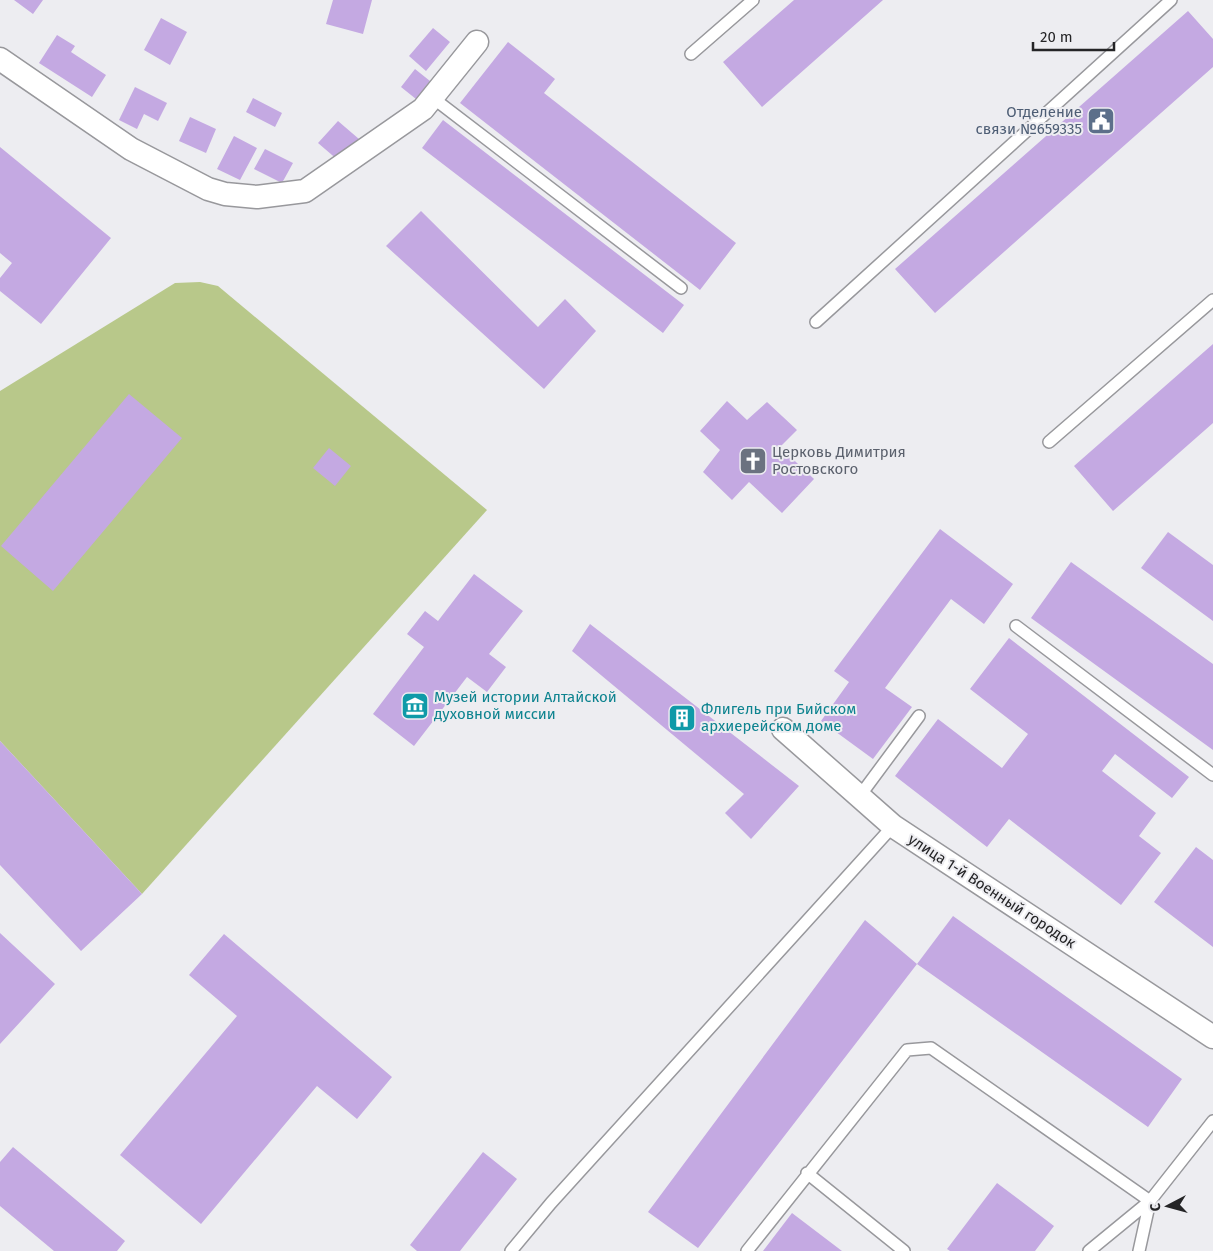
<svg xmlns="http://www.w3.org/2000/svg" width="1213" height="1251" font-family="'Fira Sans',sans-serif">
<rect width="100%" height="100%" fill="#ededf1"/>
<path fill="#b8c88a" d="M200,282L218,286L487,510L142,894L0,741V391L175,283Z"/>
<path fill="#c4a9e2" d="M14,0H43L33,14Z
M333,0H372L363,34L326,24Z
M794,0H883L762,107L723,62Z
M1188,11L1213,39V67L935,313L895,269Z
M161,18L187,32L170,65L144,50Z
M433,28L450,42L426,71L409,56Z
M57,35L75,46L71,52L106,75L92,97L39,63Z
M508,42L555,79L544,93L736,243L700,290L460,103Z
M415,69L430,81L416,99L401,87Z
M135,87L167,103L158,121L144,114L137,129L119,120Z
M253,98L282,113L275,127L246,112Z
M190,117L216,129L206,153L179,141Z
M443,120L684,305L663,333L422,148Z
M338,121L359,139L339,161L318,143Z
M234,136L257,148L240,180L217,169Z
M0,147L111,238L41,324L0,291V278L12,263L0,253Z
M265,149L293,163L282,183L254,169Z
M421,211L538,327L565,299L596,331L544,389L386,246Z
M1213,344V423L1113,511L1074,466Z
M129,394L182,438L53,591L1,546Z
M727,401L747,420L767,402L797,430L780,447L814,479L782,513L749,482L732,500L703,472L720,450L700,431Z
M329,448L351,466L335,486L313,468Z
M940,529L1013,584L984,624L951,599L885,688L912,707L873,759L821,721L849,682L834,671Z
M1168,532L1213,565V621L1141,568Z
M1071,562L1213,664V750L1031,618Z
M474,574L523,611L489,654L506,667L487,692L467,677L414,746L373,714L424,647L407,634L425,611L438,621Z
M590,624L799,786L751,839L725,813L744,794L572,651Z
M1009,638L1189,777L1172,798L1115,754L1102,771L1156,813L1139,836L1161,853L1121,905L1009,819L987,847L895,776L938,719L1002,768L1028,734L970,689Z
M0,741L142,894L81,951L0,865Z
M1196,847L1213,860V947L1154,902Z
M953,916L1182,1079L1148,1127L917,964L698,1248L648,1212L865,920L917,964Z
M0,933L55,984L0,1044Z
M224,934L392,1077L357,1119L317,1086L201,1224L120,1155L237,1016L189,975Z
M13,1147L125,1241L117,1251H54L0,1206V1162Z
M483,1152L517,1179L460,1251H417L410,1245Z
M997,1183L1054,1226L1035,1251H950L947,1249Z
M792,1213L842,1251H763Z"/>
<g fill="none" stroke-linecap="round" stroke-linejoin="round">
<g stroke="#98989c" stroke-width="14">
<path id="service" d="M691,54L753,0
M433,98L681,288
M816,322L1171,0
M1049,442L1213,300
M1016,626L1213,775
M859,797L919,716
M807,1173L904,1251
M511,1251L551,1203L893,826
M747,1251L907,1050L931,1048L1150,1201L1213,1121
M1089,1251L1150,1201
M1139,1251L1150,1201"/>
</g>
<g stroke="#98989c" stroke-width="25">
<path id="minor" d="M0,59L131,149L208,189L225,194L257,197L305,191L423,109L477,42
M783,729L893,826L1213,1037"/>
</g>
<use href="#service" stroke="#fff" stroke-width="11"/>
<use href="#minor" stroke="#fff" stroke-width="22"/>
</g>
<defs>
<g id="civic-square" transform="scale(1.4375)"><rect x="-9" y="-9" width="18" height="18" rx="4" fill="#5c6f8a" stroke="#ededf1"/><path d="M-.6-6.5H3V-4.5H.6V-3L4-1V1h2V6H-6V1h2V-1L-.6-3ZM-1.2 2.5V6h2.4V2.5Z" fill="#fff"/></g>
<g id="church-square" transform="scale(1.4375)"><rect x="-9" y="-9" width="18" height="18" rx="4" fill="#6b7280" stroke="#ededf1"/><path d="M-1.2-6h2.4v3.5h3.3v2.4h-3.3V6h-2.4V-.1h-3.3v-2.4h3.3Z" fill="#fff"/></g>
<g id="museum-square" transform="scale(1.4375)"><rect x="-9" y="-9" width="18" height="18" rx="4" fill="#0f9aa8" stroke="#ededf1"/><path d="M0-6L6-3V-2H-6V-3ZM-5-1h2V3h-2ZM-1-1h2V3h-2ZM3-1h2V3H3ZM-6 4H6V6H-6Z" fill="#fff"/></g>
<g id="building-square" transform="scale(1.4375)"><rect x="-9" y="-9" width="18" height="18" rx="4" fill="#0f9aa8" stroke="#ededf1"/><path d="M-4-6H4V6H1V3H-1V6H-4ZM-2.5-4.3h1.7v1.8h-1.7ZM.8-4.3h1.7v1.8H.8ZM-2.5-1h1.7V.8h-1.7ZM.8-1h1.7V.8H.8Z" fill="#fff"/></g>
</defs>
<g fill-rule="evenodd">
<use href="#civic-square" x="1101" y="121"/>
<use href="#church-square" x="753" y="461"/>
<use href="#museum-square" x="415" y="706"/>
<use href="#building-square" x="682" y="718"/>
</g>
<g text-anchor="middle" stroke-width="4" stroke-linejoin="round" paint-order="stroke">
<g font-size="15" fill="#4e5e75" stroke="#ededf1" text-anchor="end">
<text x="1082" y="117">Отделение<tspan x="1082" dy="17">связи №659335</tspan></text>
</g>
<g font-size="15" fill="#5b616d" stroke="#ededf1" text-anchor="start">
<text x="772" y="457">Церковь Димитрия<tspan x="772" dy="17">Ростовского</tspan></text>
</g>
<g font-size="15" fill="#0d838f" stroke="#ededf1" text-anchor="start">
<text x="434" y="702">Музей истории Алтайской<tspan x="434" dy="17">духовной миссии</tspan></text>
<text x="701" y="714">Флигель при Бийском<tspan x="701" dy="17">архиерейском доме</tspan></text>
</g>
<g font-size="15" fill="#252527" stroke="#ededf1">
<text transform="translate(992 891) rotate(33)" y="5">улица 1-й Военный городок</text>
</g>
</g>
<g transform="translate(1168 1206) rotate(264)" stroke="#ededf1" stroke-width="4" paint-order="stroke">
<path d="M0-4L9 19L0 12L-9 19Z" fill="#252527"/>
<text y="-8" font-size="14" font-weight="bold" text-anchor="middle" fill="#252527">С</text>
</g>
<path d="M1033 42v8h81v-8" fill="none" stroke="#252527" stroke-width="2.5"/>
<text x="1040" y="42" font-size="15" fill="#252527" stroke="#ededf1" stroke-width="4" paint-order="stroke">20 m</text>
</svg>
